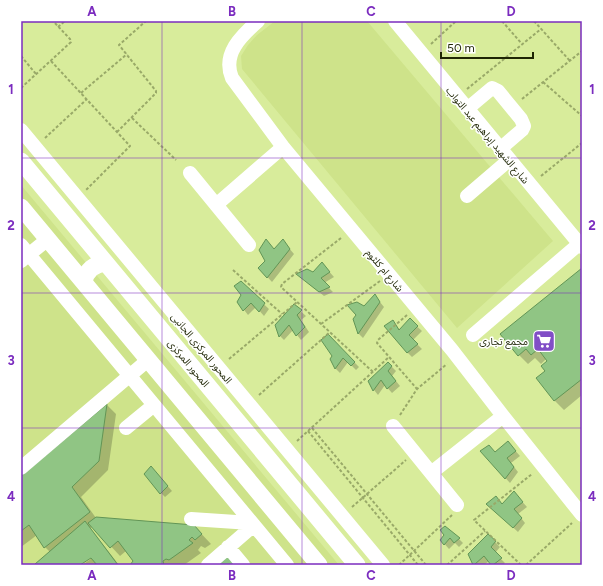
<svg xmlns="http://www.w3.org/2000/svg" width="603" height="586" font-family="Figtree,'Noto Sans Arabic',sans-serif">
<rect width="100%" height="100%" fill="#d8ec9b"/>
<path fill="#cee38a" d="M275,21H367L553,241L457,328L242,69L241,56L248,45L257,35Z
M21,185L339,565H21Z"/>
<path fill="#0003" d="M283,241L294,254L272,282L259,268Z
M326,268L334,277L324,283L333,292L324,296L302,278Z
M582,270V395L564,410L555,401L537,378L546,371L549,361L547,358L541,364L535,358L528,364L519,355Z
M241,283L269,309L264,316L256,307L248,315L238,302L242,295Z
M375,296L384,307L363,338L358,333L354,319Z
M295,306L306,316L301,320L309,332L301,340L293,330L284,340L280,336L277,325Z
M410,320L422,331L413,340L422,349L412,357L407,352L393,321L400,330Z
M328,335L359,367L356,370L348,362L340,373L336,369L331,359L333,356Z
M388,363L396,371L392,376L400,386L392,393L385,385L378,395L374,390L369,381Z
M107,405L116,414L108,470L81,497L96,518L194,526L211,544L205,548L201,546L198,550L201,553L184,565H131L135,561L126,551L120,556L93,527L90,528L119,565H82L95,556L94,554L79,565H37L50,552L45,547L37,535L21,547V478Z
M512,447L520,456L511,463L518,472L510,483L481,451L496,453Z
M151,467L172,491L165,497L161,493Z
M496,497L503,505L518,497L527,507L518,514L525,523L518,532L492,508Z
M445,535L459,539L463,543L459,547L455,543L449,549L441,540Z
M488,535L500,547L495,553L505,563L503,565H492L489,561L484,565H474Z"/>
<path fill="#90c584" stroke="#629556" d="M266,239L274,249L283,239L290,249L267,278L258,268L265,261L259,250Z
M322,262L330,272L321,278L330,287L319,292L296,274L307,269L313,272Z
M582,268V379L554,401L536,378L545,371L541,366L547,361L538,349L531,355L526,349L518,356L500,334Z
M241,281L265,303L259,312L251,303L243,311L237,302L241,295L234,286Z
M375,294L380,302L358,334L353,319L356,315L347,305L357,302L364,306Z
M294,304L302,310L297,315L305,327L296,336L289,325L279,337L275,325Z
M410,318L418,326L409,335L418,344L407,353L384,326L393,320L399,330Z
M328,334L355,362L351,366L343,358L335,369L330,359L332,356L321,340Z
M388,362L392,366L388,371L396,381L387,389L381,380L373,391L368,381Z
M107,404L99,461L72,487L90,512L44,548L29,525L21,531V476Z
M508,441L516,451L507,458L514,467L505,479L480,451L489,445L495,452Z
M151,466L168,486L160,494L144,474Z
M514,491L523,502L514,509L522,518L513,528L486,504L496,496L502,504Z
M96,517L194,525L202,534L195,540L192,537L189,540L193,543L169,560L166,559L163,561L164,565H130L133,561L118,541L110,548L88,523Z
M85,521L118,565H97L91,558L80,565H36L35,564Z
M445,526L460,538L454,543L450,538L444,545L440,540L444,535L440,530Z
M488,534L496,541L491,547L502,558L493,565H491L484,556L474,565H473L468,554Z
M226,554L235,565H213Z"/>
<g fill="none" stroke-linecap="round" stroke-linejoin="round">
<path stroke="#99a968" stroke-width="2" stroke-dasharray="3 2" stroke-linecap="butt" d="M502,21L522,44
M534,21L570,61
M58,27L65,21
M431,44L456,21
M21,56L36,74
M51,61L130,146L86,190
M543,82L582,116
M21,88L71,42L70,39L53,21
M467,89L541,29
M81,93L127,54
M522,99L582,51
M132,118L176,160
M117,132L156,93V91L119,45L146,21
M45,138L87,99
M541,176L582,143
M341,238L282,284L281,287L373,372
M233,270L282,314
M407,315L378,340L377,343L417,389
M321,324L380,281
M229,359L297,302
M259,395L330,332
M400,415L417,389L447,364
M312,428L426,565
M308,431L418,565
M297,441L389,357
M352,507L406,460
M399,565L452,515
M447,565L485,531
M521,565L474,520L532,474
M526,565L572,523"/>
<path stroke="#fff" stroke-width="14" d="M258,21C241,36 222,54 232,78L283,147L452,350L503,416L582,515
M395,21L582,247
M467,109L492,88L498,91L521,119L524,126L522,130L500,149
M21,130L383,565
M190,173L249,245
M467,196L509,160
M216,205L283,147
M21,245L287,565
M21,261L48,239
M473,335L579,244
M393,426L457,505
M126,428L154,405
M21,468L148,360
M431,473L503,416
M191,519L251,523
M228,547L243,565
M208,565L254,525"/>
<path stroke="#fff" stroke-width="17" d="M21,161L357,565
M21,207L319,565
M84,282C86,270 94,264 106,263"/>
</g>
<path fill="none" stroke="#7b2cbf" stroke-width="1" stroke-opacity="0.55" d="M162,21V565M302,21V565M441,21V565M21,158H582M21,293H582M21,428H582"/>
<defs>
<g id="supermarket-square" transform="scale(1.15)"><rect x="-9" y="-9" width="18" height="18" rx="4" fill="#814ec6" stroke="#fff"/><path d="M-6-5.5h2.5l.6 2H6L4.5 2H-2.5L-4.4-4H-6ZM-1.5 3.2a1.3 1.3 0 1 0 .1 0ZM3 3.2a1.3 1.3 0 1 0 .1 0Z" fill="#fff"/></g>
</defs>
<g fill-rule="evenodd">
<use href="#supermarket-square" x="544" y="341"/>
</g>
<g text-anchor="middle" stroke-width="3" stroke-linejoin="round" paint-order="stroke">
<g font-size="10" fill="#1e2504" stroke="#fff">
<text transform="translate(488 135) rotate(50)" y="4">شارع الشهيد إبراهيم عبد التواب</text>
<text transform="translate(385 270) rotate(50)" y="4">شارع ام كلثوم</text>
<text transform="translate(202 348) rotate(50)" y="4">المحور المركزى الجانبى</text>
<text transform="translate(189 363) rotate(50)" y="4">المحور المركزى</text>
</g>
<g font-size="10" fill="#1e2504" stroke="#fff" text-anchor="end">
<text x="528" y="345">مجمع تجارى</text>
</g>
</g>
<rect width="603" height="586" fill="none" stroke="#ffffff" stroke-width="44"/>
<path d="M441 52v6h92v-6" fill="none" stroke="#1e2504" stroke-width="2"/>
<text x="447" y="52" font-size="12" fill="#1e2504" stroke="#ffffff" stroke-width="3" paint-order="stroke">50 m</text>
<rect x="22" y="22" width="559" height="542" fill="none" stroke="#7b2cbf" stroke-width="1.5"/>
<g font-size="13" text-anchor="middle" font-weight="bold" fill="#7b2cbf">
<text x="92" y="16">A</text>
<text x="232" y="16">B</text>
<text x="371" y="16">C</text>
<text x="511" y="16">D</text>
<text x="11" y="94">1</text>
<text x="592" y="94">1</text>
<text x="11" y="230">2</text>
<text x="592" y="230">2</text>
<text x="11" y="365">3</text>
<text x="592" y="365">3</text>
<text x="11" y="501">4</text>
<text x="592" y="501">4</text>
<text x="92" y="580">A</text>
<text x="232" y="580">B</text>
<text x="371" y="580">C</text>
<text x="511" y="580">D</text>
</g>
</svg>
